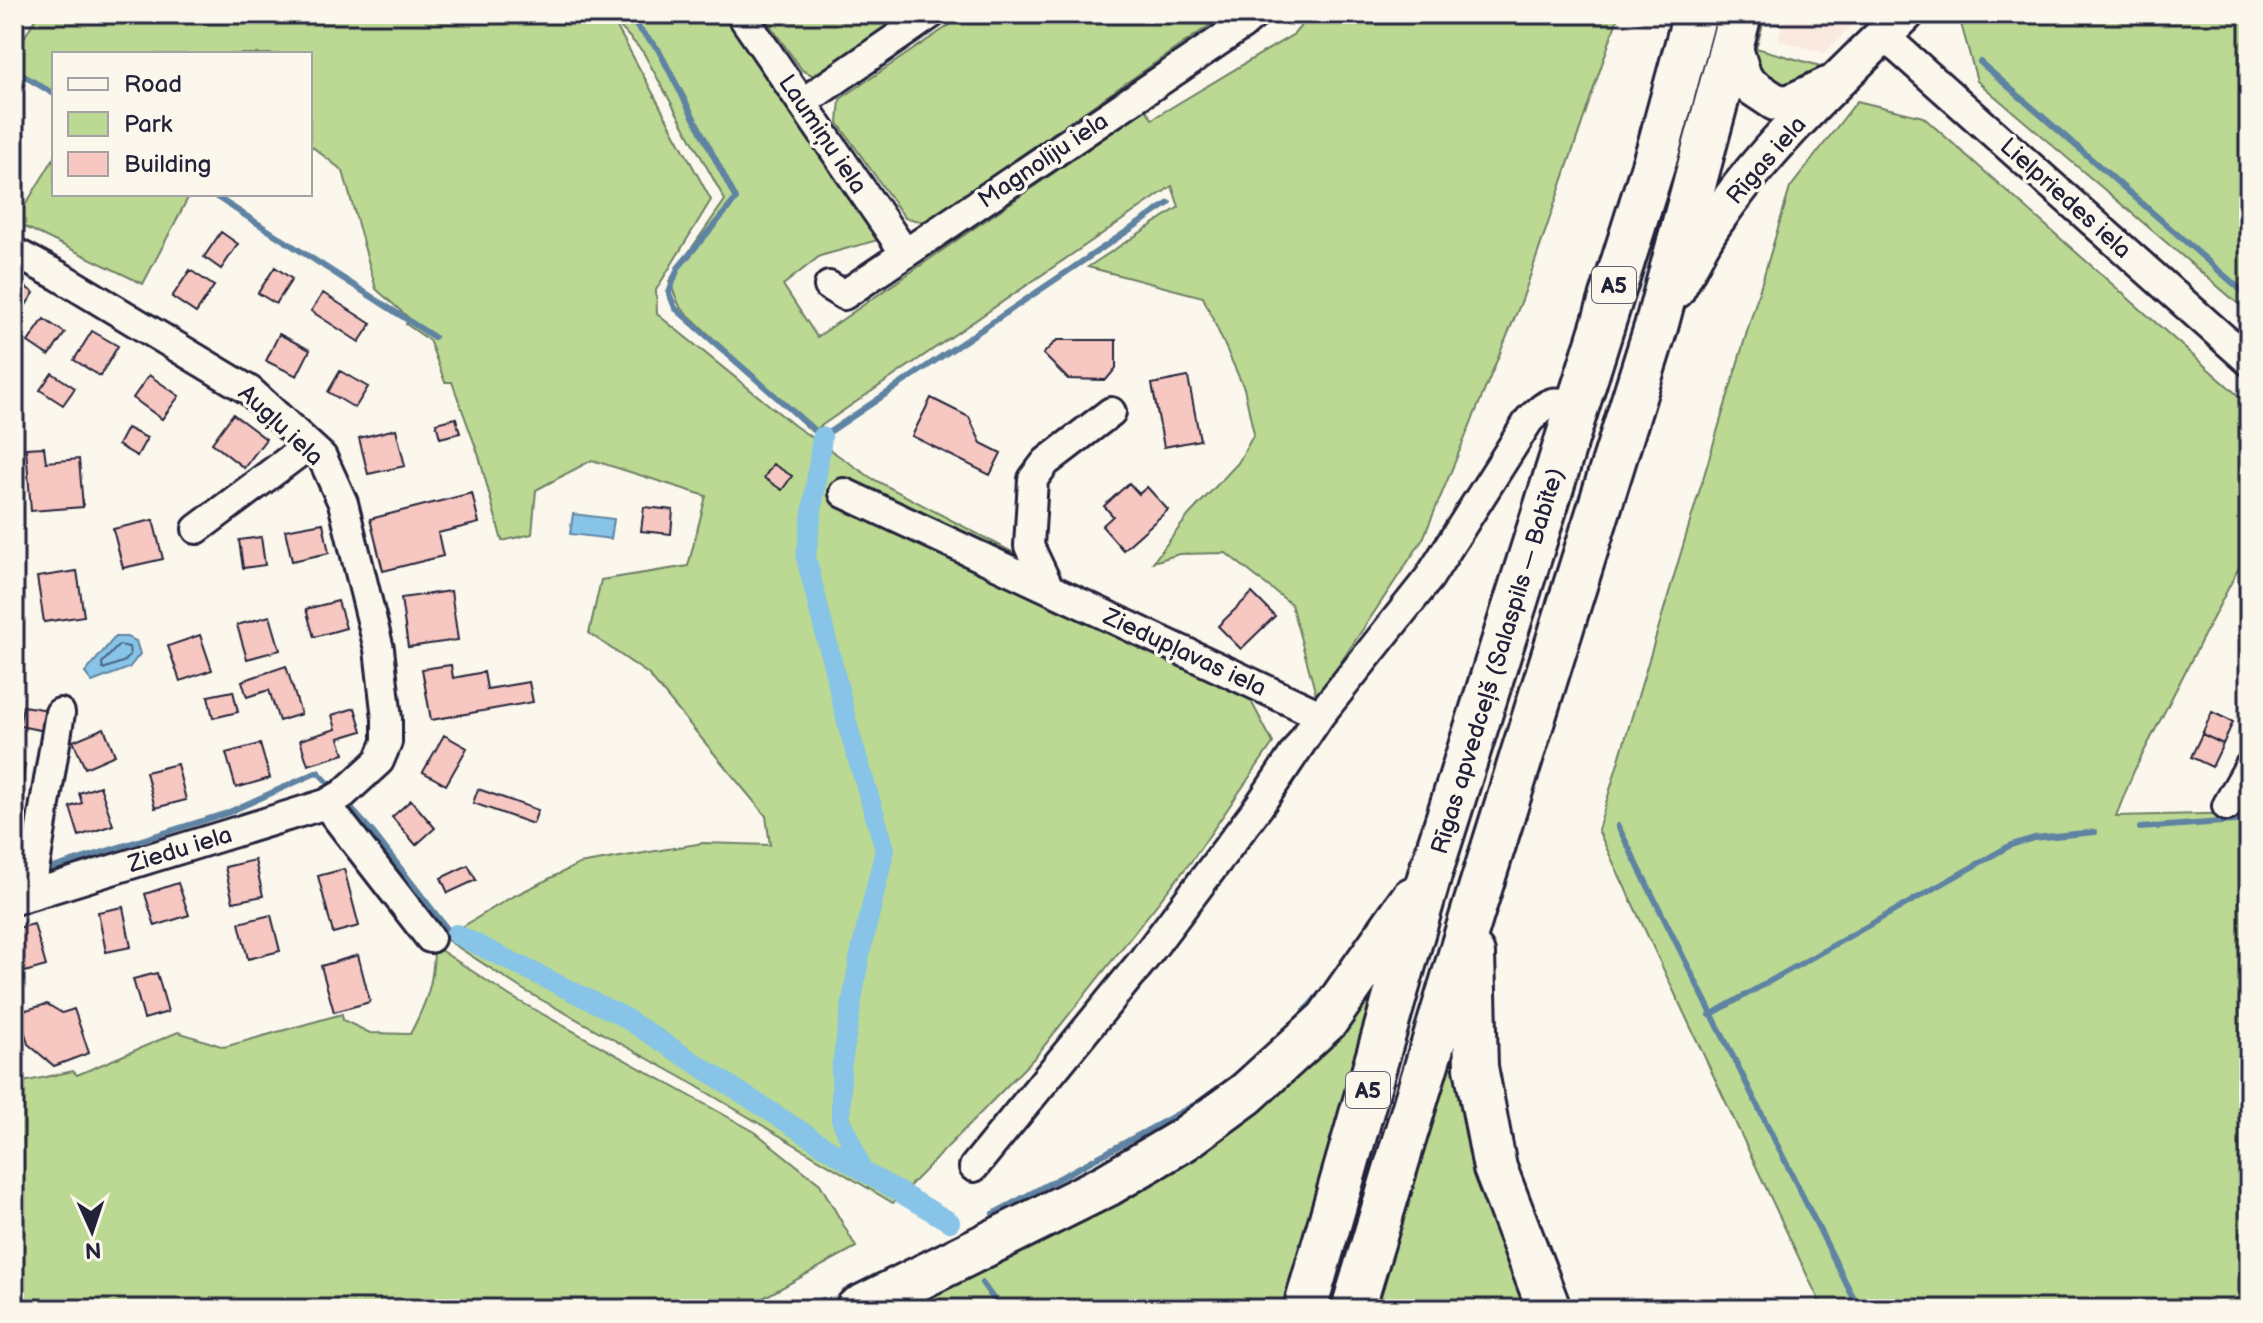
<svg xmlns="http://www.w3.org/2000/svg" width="2263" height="1323" font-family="'Balsamiq Sans',sans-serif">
<rect width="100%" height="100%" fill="#fbf7ec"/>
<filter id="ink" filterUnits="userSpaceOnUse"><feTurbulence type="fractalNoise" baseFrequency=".0125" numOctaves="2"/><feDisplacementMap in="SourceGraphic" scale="16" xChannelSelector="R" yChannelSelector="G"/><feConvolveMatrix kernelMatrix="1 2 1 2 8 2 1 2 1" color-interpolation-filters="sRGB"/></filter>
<g filter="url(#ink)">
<path fill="#fae9df" d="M1786,14H1863L1825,53L1778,40Z"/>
<path fill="#bbd992" stroke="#6e7e66" stroke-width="2" d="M38,14H722L878,240L820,256L783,285L817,337L1146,109L1152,119L1294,34L1311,14H1619L1522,300L1423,539L1317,698L1291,604L1226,553L1179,554L1153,562L1189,515L1238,463L1254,434L1244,388L1203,297L1088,267L1179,207L1172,186L812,432L680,307L669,281L725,200L643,52L612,18L711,200L656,290L657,314L795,426L873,479L1016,554L1047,606L1132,642L1250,699L1273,743L1193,859L1036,1056L893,1203L681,1077L522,989L444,938L510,898L579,864L703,843L770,845L766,816L648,674L589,633L601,580L688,566L706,496L592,460L536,490L532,534L502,541L479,456L452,382H445L429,340L406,324L410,319L376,289L343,171L310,145V54H54V95L14,68V55Z
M762,14H906L816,77L802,70Z
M966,14H1226L925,222L905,218L838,123L840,99Z
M1757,14H1766L1756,48L1831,69L1805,90L1763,84L1750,43Z
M1965,14H2249V313L1977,81L1960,20Z
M1857,101L1923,117L2249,405V548L2134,771L2116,816L2249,813V1309H1823L1598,830L1790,188Z
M54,158V194H190L143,284L15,222Z
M434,946L510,996L755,1132L820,1184L856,1247L743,1309H14V1084L73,1071L77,1075L178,1032L224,1047L342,1014L343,1020L370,1033L410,1034C427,1002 434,982 434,946Z
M1371,993L1373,998L1281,1309H886Z
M1463,1011L1544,1309H1374Z"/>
<path fill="#87c4e7" stroke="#5f83a2" stroke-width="2" d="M573,514L614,519L611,539L570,534Z
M115,637H127L136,641L140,654L129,668L92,682L85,673Z"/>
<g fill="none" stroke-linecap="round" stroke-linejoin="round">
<path stroke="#4a6380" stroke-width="2" d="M119,645L129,647L130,655L125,661L103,669L102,663Z"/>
<path stroke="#5f83a2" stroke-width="6" d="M625,14L658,49L736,199L678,268L669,293L675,308L822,437L1169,203
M1980,62L2249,297
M14,70L54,94
M212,194L434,337
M347,804L374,834L448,930L456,934
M1618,826L1859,1309
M2140,828L2249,820
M40,872L227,813L318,772L335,790
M14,880L17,879
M1710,1015L2011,845L2034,838L2095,832
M1296,1021L1323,990
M993,1214L1200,1102L1240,1072
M982,1283L1001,1309
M805,1309L823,1300"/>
<path stroke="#87c4e7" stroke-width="20" d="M822,437L806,557L850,734L885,849L859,959L841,1069V1119L863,1171
M456,934L622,1016L863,1171L950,1222"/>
</g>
<path fill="#f7c7c1" stroke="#22223b" stroke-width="2" d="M221,232L238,244L221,269L204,257Z
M275,267L292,279L276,304L258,293Z
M190,270L214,286L196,313L172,297Z
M14,279L34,293L14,323Z
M323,293L371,324L359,342L311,311Z
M44,319L65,333L49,356L28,342Z
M92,331L118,346L100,376L74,360Z
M279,334L310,350L297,376L266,361Z
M1057,340H1116V368L1106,380L1068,379L1043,354Z
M340,371L368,387L355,408L328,392Z
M52,373L75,388L63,405L40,390Z
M149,375L179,396L162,419L133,398Z
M1188,377L1200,440L1164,447L1152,384Z
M931,398L969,417L981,443L1001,453L990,475L912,436Z
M233,414L266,439L244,468L212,443Z
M456,418L460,433L440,438L436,423Z
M127,428L147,438L137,456L118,445Z
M396,429L405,466L368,474L359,438Z
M44,447L46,462L79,459L83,507L31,511L26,448Z
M773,464L792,476L782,490L764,478Z
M1129,483L1139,494L1147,487L1168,510L1123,550L1102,526L1113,516L1104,506Z
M472,493L479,523L438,533L443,556L383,571L370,519Z
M644,507L673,510L671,534L641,531Z
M153,520L163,559L123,568L113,529Z
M323,523L329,553L292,561L285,530Z
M261,537L265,565L243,568L239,540Z
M77,571L84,616L44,622L37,577Z
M451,591L458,640L408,647L401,598Z
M1252,593L1275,616L1241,649L1218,626Z
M338,601L346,628L314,637L306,609Z
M270,616L280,650L247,659L237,625Z
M200,635L212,670L180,681L168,646Z
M451,665L453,678L484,672L487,689L529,682L533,702L431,720L422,669Z
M286,666L301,714L279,721L269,690L247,697L242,681Z
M233,691L238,712L213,718L208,696Z
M23,706L49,710L45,731L19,726Z
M355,708L362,731L339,738L344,754L308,765L300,740L336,729L332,715Z
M2212,712L2233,722L2223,744L2202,734Z
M104,728L115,755L85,768L73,741Z
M2202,734L2223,744L2212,767L2191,757Z
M444,735L467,748L446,785L423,772Z
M260,744L270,778L236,788L226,753Z
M14,762L25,764L22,786L14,785Z
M177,764L186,800L155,808L146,772Z
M100,786L113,825L79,836L70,807L82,803L79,793Z
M478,789L538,810L533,824L473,803Z
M411,800L435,828L416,845L392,817Z
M255,860L263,896L233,902L225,867Z
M468,865L476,880L448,893L441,878Z
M344,869L359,926L333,933L318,876Z
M178,883L189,915L155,926L145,894Z
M123,907L131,947L106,952L98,912Z
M271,915L280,951L248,959L239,923Z
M34,924L46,966L14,975V929Z
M358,955L370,1002L334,1012L321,966Z
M157,973L168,1012L144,1019L133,979Z
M47,1004L62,1013L74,1009L89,1053L54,1066L28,1044L19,1012Z"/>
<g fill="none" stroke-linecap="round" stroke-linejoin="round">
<g stroke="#22223b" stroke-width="34">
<path id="minor" d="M741,14L905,253
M1883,35L2249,361
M802,103L931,14
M14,252L59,276L250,391L322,457L343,503L362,580L379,649L387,719V742L379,761L343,794L326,804L14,900
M829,286L844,295L1241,26L1255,14
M844,493L1320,715
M197,529L309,445
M1049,588L1029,546L1033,479L1046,462L1111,412
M326,804L430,938
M2227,806L2249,767
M30,895L60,713
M974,1167L1143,960L1259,806L1320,715L1429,578L1529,420C1547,404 1551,397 1575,407"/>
</g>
<g stroke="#22223b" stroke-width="42">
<path id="major" d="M1733,45L1743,77L1748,84L1775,102L1788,104L1827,86
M1676,290C1689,267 1700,242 1715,221C1768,144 1839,79 1905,14"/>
</g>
<g stroke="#22223b" stroke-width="48">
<path id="highway" d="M1473,954L1476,1067L1495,1168L1549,1309
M857,1309L1107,1185L1183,1140L1246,1094L1327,1020L1412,899
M1305,1309L1431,871L1658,150L1695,14
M1353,1309L1471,918L1656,327L1740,14"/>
</g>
<use href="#minor" stroke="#fbf7ec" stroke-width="28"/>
<use href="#major" stroke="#fbf7ec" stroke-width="36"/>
<use href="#highway" stroke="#fbf7ec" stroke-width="42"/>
</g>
</g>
<g text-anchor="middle" stroke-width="7" stroke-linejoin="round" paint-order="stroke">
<g fill="#fbf7ec" stroke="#636270" stroke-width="2">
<rect x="1592" y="267" width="44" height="36" rx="6"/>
<rect x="1346" y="1072" width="44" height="36" rx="6"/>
</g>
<g font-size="22" font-weight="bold" fill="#22223b">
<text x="1614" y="293">A5</text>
<text x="1368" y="1098">A5</text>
</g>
<g font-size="24" fill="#22223b" stroke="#fbf7ec">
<text transform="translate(823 134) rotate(56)" y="8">Laumiņu iela</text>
<text transform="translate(1043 160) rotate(-34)" y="8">Magnoliju iela</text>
<text transform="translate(1766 160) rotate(-49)" y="8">Rīgas iela</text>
<text transform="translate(2066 198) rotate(42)" y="8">Lielpriedes iela</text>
<text transform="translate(281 425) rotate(43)" y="8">Augļu iela</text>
<text transform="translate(1185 652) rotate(25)" y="8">Ziedupļavas iela</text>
<text transform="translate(1497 661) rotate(-73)" y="8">Rīgas apvedceļš (Salaspils — Babīte)</text>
<text transform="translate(180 849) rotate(-17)" y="8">Ziedu iela</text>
</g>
</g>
<rect width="2263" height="1323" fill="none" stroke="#fbf7ec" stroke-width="48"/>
<rect x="24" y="24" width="2215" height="1275" fill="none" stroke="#22223b" stroke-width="3" filter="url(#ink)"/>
<rect x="52" y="52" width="260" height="144" fill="#fbf7ec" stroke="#a4a2a5" stroke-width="2"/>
<rect x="68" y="78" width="40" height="12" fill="#fbf7ec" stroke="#a4a2a5" stroke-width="2"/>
<text x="124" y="92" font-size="24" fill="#22223b">Road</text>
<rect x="68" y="112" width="40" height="24" fill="#bbd992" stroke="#a4a2a5" stroke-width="2"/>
<text x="124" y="132" font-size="24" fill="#22223b">Park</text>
<rect x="68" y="152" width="40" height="24" fill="#f7c7c1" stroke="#a4a2a5" stroke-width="2"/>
<text x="124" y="172" font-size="24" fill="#22223b">Building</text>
<g transform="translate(92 1231) rotate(177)" stroke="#fbf7ec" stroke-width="6" paint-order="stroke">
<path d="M0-6L14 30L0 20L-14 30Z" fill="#22223b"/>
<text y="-12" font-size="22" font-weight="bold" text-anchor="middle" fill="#22223b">N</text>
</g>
</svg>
